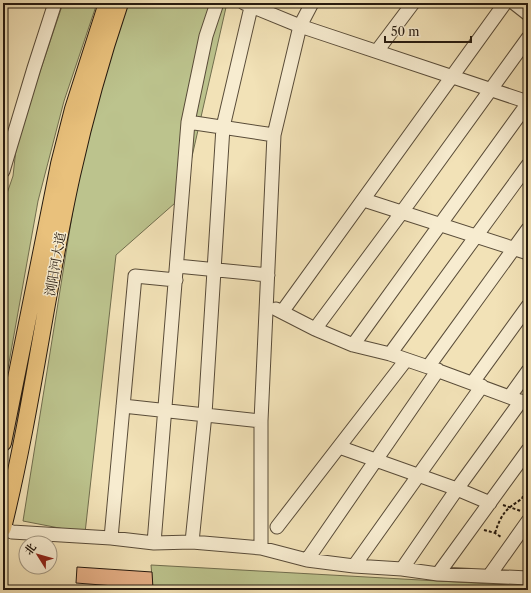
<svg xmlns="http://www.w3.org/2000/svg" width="531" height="593" font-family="'Libre Caslon Text','Noto Serif SC',serif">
<rect width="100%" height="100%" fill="#f2e2b7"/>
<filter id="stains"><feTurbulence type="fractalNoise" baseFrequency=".005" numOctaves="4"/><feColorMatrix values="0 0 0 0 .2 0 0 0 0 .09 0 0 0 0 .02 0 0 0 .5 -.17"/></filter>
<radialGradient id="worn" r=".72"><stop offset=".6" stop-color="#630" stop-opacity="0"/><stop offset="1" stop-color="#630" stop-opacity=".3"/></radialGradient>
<path fill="#bcc38d" stroke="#716e4e" d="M63,3H97L64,101L38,201L3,396V205L13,176L17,140Z
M126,3H227L183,196L116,255L85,533L23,521L89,110Z
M151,565L528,586V590H153Z"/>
<path fill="#e5af86" stroke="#261a0f" d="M77,567L152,572L153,589L76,583Z
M125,587L137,588V590H125Z"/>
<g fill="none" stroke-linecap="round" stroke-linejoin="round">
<g stroke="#594c39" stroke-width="15">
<path id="minor" d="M244,3L300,26L528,102
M514,3L528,14
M377,51L413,3
M188,122L274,135
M3,171L34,68L55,3
M364,200L528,253
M177,266L268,275
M276,309L315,329L353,345L390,354L428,367L528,404
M282,312L505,3
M315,329L402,212L528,38
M353,345L528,103
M390,354L528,165
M428,367L528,229
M473,382L528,306
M510,396L528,371
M123,406L261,421
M339,447L457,489L490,503
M277,527L406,360
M3,528L12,532L111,538L154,543L192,542L261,548L307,560L354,566L402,569L438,574L528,578
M111,538L135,276L176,280
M192,542L205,414L223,127L252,3
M154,543L188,122L206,36L217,3
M261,548V421L274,135L300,26L312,3
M307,560L438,370
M354,566L482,386
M402,569L457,489L521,401
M438,574L528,450
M489,576L528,521"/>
</g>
<g stroke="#261a0f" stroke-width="18">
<path id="major" d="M3,443L59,164L73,109L107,3
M3,528C32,411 46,292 72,175C85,117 101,59 120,3"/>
</g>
<path stroke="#261a0f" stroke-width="2" stroke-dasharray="3 2" stroke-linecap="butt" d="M503,505L521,511
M484,530L495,533L501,537
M495,533C501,515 505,509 522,499L528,481"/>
<use href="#minor" stroke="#f7ecd0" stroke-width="13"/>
<use href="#major" stroke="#e9c17c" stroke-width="16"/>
</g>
<g text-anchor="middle" stroke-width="3" stroke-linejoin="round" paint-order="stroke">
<g font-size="13" fill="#261a0f" stroke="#f7ecd0">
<text transform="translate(55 264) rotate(-80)" y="5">浏阳河大道</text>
</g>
</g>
<rect width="531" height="593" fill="none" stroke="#f2e2b7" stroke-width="16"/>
<rect x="4" y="4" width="523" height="585" fill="none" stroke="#261a0f" stroke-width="2"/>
<rect x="8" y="8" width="515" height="577" fill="none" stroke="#261a0f"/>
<g transform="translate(38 555) rotate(307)"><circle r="19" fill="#f7ecd0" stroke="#a39883"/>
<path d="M0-3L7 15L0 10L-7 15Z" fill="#8f2418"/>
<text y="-6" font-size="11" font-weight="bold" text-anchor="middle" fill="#261a0f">北</text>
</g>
<path d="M385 36v6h86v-6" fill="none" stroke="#261a0f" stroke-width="2"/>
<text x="391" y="36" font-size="12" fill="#261a0f" stroke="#f7ecd0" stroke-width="3" paint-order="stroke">50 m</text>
<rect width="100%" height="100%" filter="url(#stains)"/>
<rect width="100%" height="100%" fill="url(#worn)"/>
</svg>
